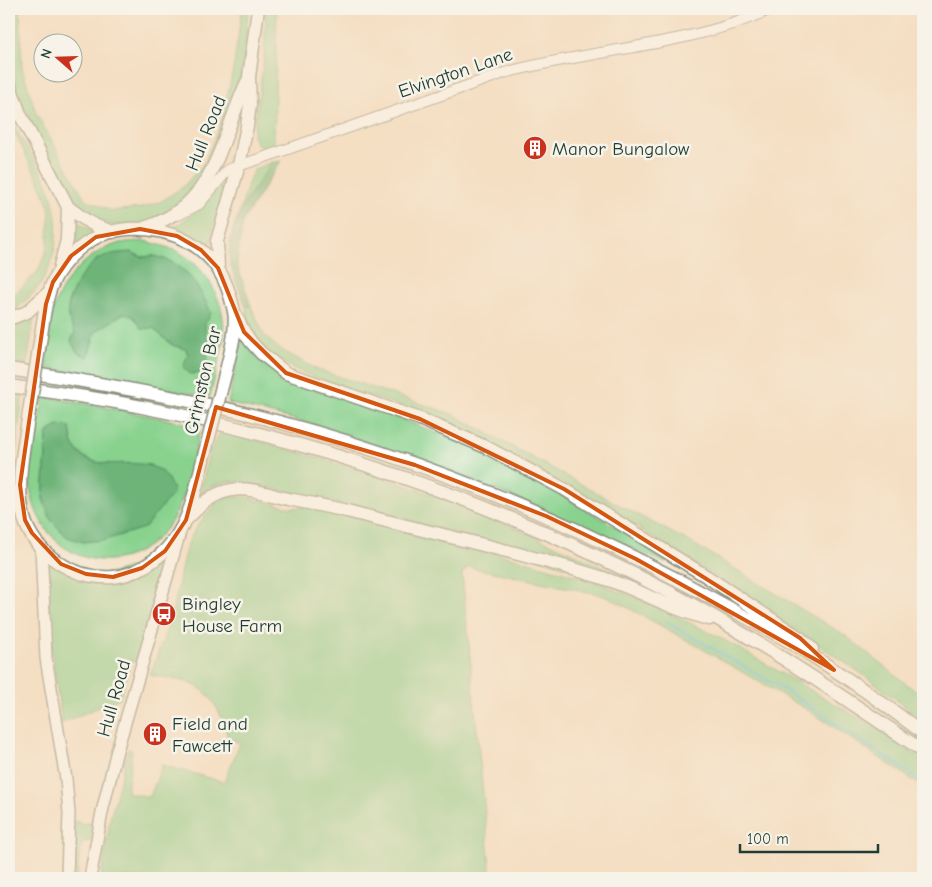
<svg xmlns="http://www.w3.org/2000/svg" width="932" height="887" font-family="'Comic Neue',sans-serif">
<rect width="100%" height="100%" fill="#f7f3e8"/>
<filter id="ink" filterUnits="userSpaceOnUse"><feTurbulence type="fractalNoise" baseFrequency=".02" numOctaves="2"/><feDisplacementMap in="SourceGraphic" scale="10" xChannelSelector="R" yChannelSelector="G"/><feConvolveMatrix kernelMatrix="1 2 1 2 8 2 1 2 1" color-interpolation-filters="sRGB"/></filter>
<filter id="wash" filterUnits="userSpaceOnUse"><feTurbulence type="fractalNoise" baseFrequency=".0096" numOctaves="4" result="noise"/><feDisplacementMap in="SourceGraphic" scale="20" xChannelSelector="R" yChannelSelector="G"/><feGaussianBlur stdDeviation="1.12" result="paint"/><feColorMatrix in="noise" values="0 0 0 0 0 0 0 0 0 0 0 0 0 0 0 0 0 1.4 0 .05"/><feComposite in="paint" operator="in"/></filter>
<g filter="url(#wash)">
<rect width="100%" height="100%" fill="#f4dfc3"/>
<path fill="#88d28e" stroke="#548861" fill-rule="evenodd" d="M9,9H20L22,68L36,113L85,199L112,211L141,208L160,202L183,187L205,162L222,120L234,65L242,9H248L245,53L236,100L211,169L184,203L150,222L129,225H109L95,219L83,210L72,196L44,147L23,107L13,79L9,45Z
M266,9H277L274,146H259L255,141L253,134L264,59Z
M9,112C15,133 35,158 45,179C61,213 61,253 40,285C33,295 22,304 13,312L9,313V300L38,271L47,249L50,210L43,190L9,121Z
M272,162L239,214L250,178L255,169Z
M228,177V181L212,232L209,251L174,230V228L201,207Z
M73,220L96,232L72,247L71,246Z
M144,241C157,244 169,247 180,253C210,270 228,308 223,342C220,360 214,379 210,397L47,368C47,352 48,329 52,314C61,281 87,251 121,243C128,241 137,242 144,241ZM131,252L142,257L154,256L174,263L187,273L204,298L205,335L211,341L207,350L208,366L188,355L186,349L172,345L153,328L142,329L134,317L123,313L95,331L91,346L71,341L75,333L68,301L86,270L97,259Z
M251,306L264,335L278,348L316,369L452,414L634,513L690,542L846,636L923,697V721C903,705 883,689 862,674C818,644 774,616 730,587C624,517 516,449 396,405C357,390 274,374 254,335C250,327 248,316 246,307Z
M34,317L27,365L9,363V325L22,322Z
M242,339L263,364L281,377L310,388L367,406L476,448L522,471L668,558L665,563C556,514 445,466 330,430C297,419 262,412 228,403Z
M9,392L23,394L12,478L9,474Z
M43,397L83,403L201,426C193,456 187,502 168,526C127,581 53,567 33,502C23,468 40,431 43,397ZM70,427C71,433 71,441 74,446C89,471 126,463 151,465L43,499L47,436L49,431Z
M221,431C298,451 375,473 450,501C517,527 583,558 649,588L648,592L476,539L276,489L228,481L210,487L200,495L209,452Z
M229,497H246L291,508L313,506L522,560L594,581L648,603L721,638L888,735L923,760V787L811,712L694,644L614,600L598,594L469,567L462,573L491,878H101L110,820L128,749L132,751L127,793L150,797L162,765L224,782L240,743L228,738C223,719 214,695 196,686C183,679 164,678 150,675C158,653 167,632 173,609C184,568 179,539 214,507V504Z
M162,559L166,561L136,661H131L120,698L62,723L51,647L49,607L50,562L92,579Z
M74,821L85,824L95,822L90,841L84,842L80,848L77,878H72Z"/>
<path fill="#6eb479" stroke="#467856" d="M281,161L243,221L237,264L251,306L246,307C242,295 229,267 229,256C227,221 255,189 272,162Z
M131,252C134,254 139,256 142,257C146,258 150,255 154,256C184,261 200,287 211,313L205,324V335L211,340L207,350L208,366L199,373L190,374L183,367L188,355L186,349L172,345L153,328L142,329L134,317L124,313L95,332L88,357L77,352L71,341L75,333C72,327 69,320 68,314C66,297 83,269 97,260C107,253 119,253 131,252Z
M60,425L70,427C71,432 71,441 74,446C93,480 141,449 165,475C169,479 171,487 174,492L144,528L105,540L83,542L67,537L51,520L43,499L47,436L49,431Z"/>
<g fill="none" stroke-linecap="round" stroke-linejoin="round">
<path stroke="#59c0d7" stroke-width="2.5" d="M666,622L785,690L923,782"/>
</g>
</g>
<g filter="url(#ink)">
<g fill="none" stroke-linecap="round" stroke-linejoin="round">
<g stroke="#8a8e7c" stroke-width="12">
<path id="secondary" d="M178,215L199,204L226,172L232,168L265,157L504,73C592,49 688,47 771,9"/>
</g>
<g stroke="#8a8e7c" stroke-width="14">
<path id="primary" d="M41,547L46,658L66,779L69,813L67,878
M90,878L102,812L116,754L180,532"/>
</g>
<g stroke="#8a8e7c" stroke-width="15">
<path id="highway" d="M9,83L20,114L68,207L84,219L96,226L113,232
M144,228C217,205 219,141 247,82
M60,266L67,240L68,207
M218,268L217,241L239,165L247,126L250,105L249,77L258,9
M234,312L244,332L251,342L261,353L286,373L420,419L486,447L564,489L706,576L800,638L812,649
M9,319L27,312L48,293
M41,336C44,315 46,293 57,274C66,260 80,246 95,238C135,218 193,231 218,269C226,281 231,297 234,311C237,329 231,350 227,367
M9,369C86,381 163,394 240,412C409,453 574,521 726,606C750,620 776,633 800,648C842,674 883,703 923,733
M9,386C53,392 98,398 142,407C324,443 504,506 669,592C758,639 840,695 923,751
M29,412C24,447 15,484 24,518C35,555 75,580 113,577C136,575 160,559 173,541C192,516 197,482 205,452
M9,490L19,509
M186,520C199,506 212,493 232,490C251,487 270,495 288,499C309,503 330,507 351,512C435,534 521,552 603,578C640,590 672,610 709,619"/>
</g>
<use href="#secondary" stroke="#fff" stroke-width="10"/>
<use href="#primary" stroke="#fff" stroke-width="11"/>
<use href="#highway" stroke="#fff" stroke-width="12"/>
<g stroke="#8a8e7c" stroke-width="15" stroke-linecap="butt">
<path id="highway-bridge" d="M29,412L41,336
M205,452L227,367"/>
</g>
<use href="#highway-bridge" stroke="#fff" stroke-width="12"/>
</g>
</g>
<path d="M0 0H932V887H0ZM140,229L177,236L201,250L218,268L244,332L286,373L420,419L564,489L800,638L834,670L636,559L546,516L415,465L216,407L186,520L165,551L142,568L113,577L86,574L61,564L32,533L25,520L20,485L46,304L53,282L71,256L96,237Z" fill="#f4dfc3" fill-opacity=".55" fill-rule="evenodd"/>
<path fill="none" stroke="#d45610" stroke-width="4" stroke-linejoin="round" d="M140,229L177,236L201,250L218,268L244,332L286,373L420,419L564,489L800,638L834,670L636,559L546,516L415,465L216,407L186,520L165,551L142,568L113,577L86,574L61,564L32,533L25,520L20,485L46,304L53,282L71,256L96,237Z"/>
<defs>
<g id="building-disc" transform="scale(1.25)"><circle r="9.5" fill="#c8321e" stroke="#f7f3e8"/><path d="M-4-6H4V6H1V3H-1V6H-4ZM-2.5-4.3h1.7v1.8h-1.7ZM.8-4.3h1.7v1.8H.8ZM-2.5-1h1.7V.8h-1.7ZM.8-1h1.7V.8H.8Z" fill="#fff"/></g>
<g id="bus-disc" transform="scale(1.25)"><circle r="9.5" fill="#c8321e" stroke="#f7f3e8"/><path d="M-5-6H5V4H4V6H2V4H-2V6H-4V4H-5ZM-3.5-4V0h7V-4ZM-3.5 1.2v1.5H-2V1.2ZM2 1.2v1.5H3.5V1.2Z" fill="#fff"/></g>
</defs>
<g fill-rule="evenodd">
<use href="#building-disc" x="535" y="148"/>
<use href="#bus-disc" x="164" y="614"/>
<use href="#building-disc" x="155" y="734"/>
</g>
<g text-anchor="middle" stroke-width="5" stroke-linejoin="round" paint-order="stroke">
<g font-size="19" fill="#1f3d34" stroke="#f7f3e8">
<text transform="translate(455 72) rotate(-19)" y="7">Elvington Lane</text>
<text transform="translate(205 133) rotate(-68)" y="7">Hull Road</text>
<text transform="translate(202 380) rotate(-77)" y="7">Grimston Bar</text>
<text transform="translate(113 698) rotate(-74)" y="7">Hull Road</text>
</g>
<g font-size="19" fill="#1f3d34" stroke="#f7f3e8" text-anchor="start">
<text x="552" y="155">Manor Bungalow</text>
<text x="182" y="610">Bingley<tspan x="182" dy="22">House Farm</tspan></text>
<text x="172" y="730">Field and<tspan x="172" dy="22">Fawcett</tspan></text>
</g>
</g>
<rect width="932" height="887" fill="none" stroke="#f7f3e8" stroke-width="30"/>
<g transform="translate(58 58) rotate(290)"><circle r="24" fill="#f7f3e8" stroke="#a1aaa0"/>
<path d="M0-4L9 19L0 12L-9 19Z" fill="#c8321e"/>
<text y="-8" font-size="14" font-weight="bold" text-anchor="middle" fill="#1f3d34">N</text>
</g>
<path d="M740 844v8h138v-8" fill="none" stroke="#1f3d34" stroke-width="2.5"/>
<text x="747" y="844" font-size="15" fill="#1f3d34" stroke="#f7f3e8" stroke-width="4" paint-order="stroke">100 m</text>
</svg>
